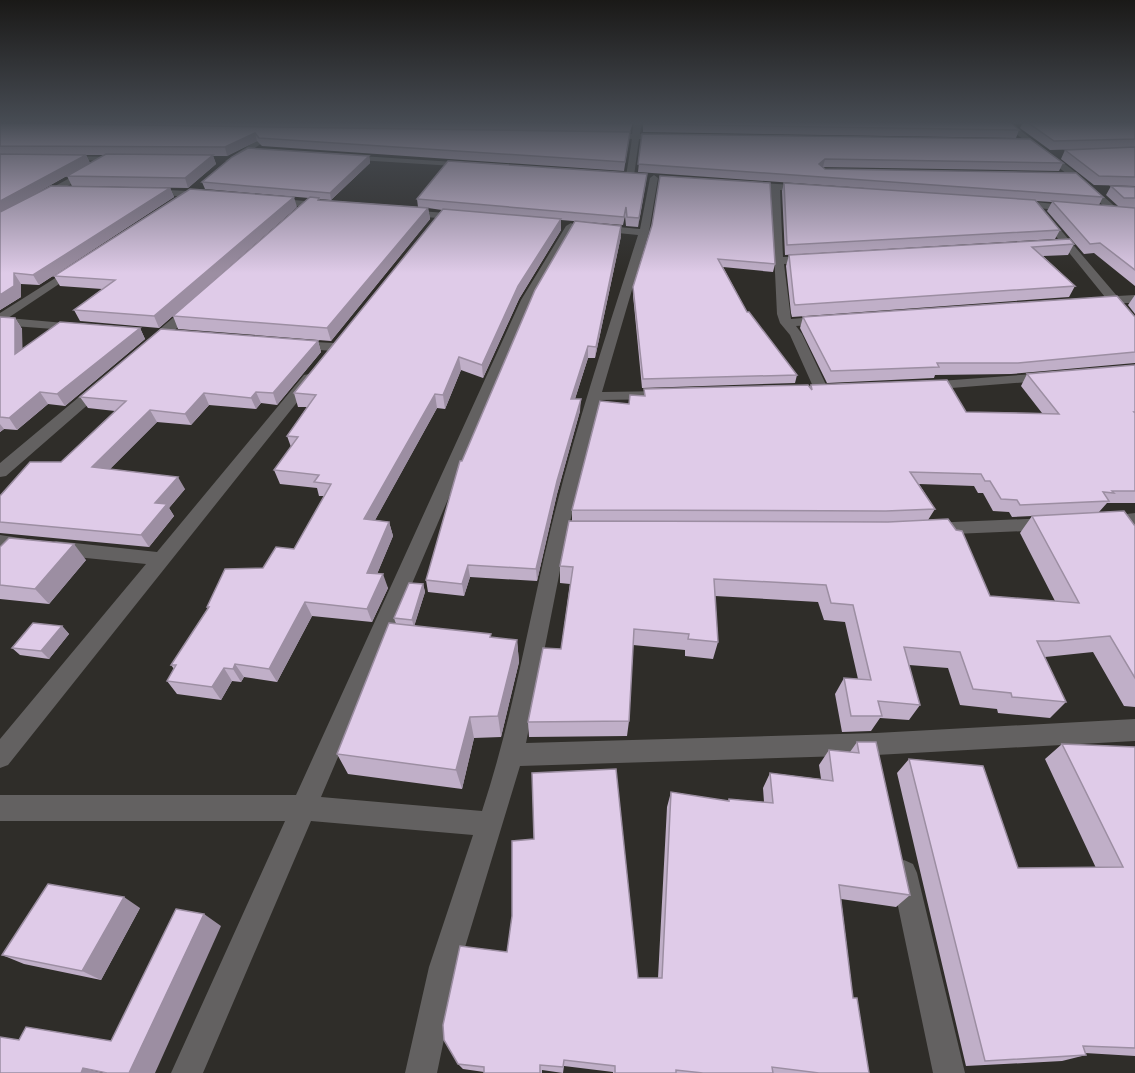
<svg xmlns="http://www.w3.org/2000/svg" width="1135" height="1073" font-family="Roboto,sans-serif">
<rect width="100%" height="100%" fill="#2f2d29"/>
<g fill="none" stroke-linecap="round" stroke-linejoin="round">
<path fill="#636161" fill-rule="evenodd" d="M285,122H294L232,163L225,161Z
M634,122H642L640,134L666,135L670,137L666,139H639L634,176L630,179L626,176L632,139L607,138L603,136L607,134H632Z
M1001,122H1009L1078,174L1119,210V214H1113L1072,178Z
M345,155L470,163L474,165L470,167L342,159V155Z
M65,156L121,157L125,159L121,161L62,160V156Z
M90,167L94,170L93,172L0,223V216Z
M654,175L658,178L649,232L602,392L667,391L674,395L667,399L600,400L568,530L526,743L876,733L1135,719V741L876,755L520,766L459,967L437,1073H405L429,967L473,835L311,821L203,1073H171L285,821H0V795H296L521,300L566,226L571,223L576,226L533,300L321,797L482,811C512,720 528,625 550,532C574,431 607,333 638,235L597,231L592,228L597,225L640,229L650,178Z
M746,182L808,186L812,189L808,192L780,190L783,257L812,256L817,259L812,262L784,264L791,319L825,316L831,320L825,324L796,326L802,334L829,391L827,394L822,395L815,391L790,335L780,323L777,314L771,189L743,187V183Z
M148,189L207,192L212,195L207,198L145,194L143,192Z
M271,198L327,203L332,206L327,209L268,203V199Z
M1015,200L1074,206L1079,209L1074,212L1012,205L1010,203Z
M405,210L461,214L466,217L461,220L402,215V211Z
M1041,214H1047L1117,296L1135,295V303H1123L1135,317V329L1131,328L1111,304H1094V298L1105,297L1041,218Z
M76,265L82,268L80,270L8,318L76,324L80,325L82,328L80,331L0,325V313Z
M193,303L199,307L197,310L156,347H146L145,344L146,341L189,304Z
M295,341L334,343L341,347L334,351L290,348L288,345L290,342Z
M1048,373L1055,377L1053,380L926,390L919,386L926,382Z
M309,374L314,375L316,378L314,381L8,765L0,768V739L146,564L56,555L50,553L47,548L50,543L56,541L157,552L304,375Z
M102,381L109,385L107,388L6,476L0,477V463L97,382Z
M1135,513V525L1107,527L1101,525L1098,521L1101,517Z
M1049,518L1055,520L1058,524L1055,528L1049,530L930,535L924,533L921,529L924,525L930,523Z
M0,535L34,540L37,545L34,550L28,552L0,549Z
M904,860L913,864L917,873L965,1073H933L891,873L895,864Z"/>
</g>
<path fill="#c0afc8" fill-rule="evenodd" d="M0,122H633L630,132L60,124L630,132L624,171L262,146L257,141L227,156H213L216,164L188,188L72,186L67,176L105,155H86L90,163L22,201L170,188L174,197L39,285L21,284V297L0,310Z
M643,122L1019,130L1016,138L643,132Z
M1023,122H1135V186L1094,185L1061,159L1065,150L1120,148L1050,150L1020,128Z
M642,134L1063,163L1059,171L822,167L825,169L1103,197L1099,205L1118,206L1106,195L1111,186L1135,187V286L1094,253L1084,254L1047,211L1052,202L1036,201L1060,230L1055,239L785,255L782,191L784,183L879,189L638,172Z
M369,156L370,163L331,200L319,199L320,200L418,207L417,199L647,174L638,227L626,226L625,216L623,225L561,220V230L519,299L483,378L461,370L445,409L437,408L375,520L389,522L393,536L377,574L388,588L372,622L312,616L277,682L244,677L241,682L232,681L221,700L177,694L167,681L174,669L171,665L208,608L207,607L294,549L324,496H319L317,488L280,484L274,470L291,447L287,436L307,407H298L294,393L442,210L428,208L430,219L331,341L178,329L173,316L309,198L205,189L202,182Z
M297,207L159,328L80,321L74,310L102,289L60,286L54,276Z
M652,225L775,264L773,272L723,267L747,312L797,375L795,383L642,388L633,295V287Z
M621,236L595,358H588L575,399L580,411L557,494L537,581L470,577L464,596L428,592L426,580L462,461Z
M1074,244L1068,255L1043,256L1075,286L1069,297L792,317L791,313L786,266L789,255Z
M1135,295V314L1128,305Z
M0,317L15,318L22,329V349L140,328L145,339L65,406L48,404L17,430L4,429L0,432Z
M803,317H1135V363L1011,374L935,375L934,378L827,383L800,328Z
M318,341L321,352L277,405L261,403L256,409L209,405L191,425L157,422L110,469L185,489L169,508L174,516L149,547L0,533V496L61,462L115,411L88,408L80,397Z
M1135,365V503H1107L1099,512L1135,526V707L1124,706L1093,652L1045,657L1066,702L1050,718L998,713L997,709L960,705L948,668L909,665L920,705L909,720L880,718L871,731L842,732L835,694L844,678L858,679L845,622L824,620L818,602L715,596L718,642L713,659L685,656V650L633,645L629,721L627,736L529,737L528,722L561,649L570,584L560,583V566L572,521V510L629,404L644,396V389L810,387L811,385L966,412L1042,413L1021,386L1027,374ZM919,484L974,486L978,493H983L993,511L1009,512L1012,517L1032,516L1020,533L1055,601L990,596L928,520L935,509Z
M0,547L86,560L49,604L0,599Z
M423,584L425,592L414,626L491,634V638L517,640L519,662L501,737L474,738L462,789L348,774L337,754L396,624L394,618Z
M62,626L69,634L49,659L20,655L12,648Z
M857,742L910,895L896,907L841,899L853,998L869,1073H613V1072L564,1066L563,1073L542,1070V1073H484V1072L463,1069L458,1064L638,978H658L667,807L671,792L728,801L729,799L764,802L763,788L770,773L821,779L819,765L829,750L850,752Z
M1062,744L1135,747V1056L1085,1053L1086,1055L1062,1061L966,1066L897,773L909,759L1018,868H1096L1045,759Z
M140,908L101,980L24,964L2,955Z"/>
<path fill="#9c8ea2" d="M255,133L257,141L227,156L225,147Z
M86,155L90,163L0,213V201Z
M213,155L216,164L188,188L185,178Z
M369,156L370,163L331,200L330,193Z
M825,159L823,167L817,172L819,164Z
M647,174L646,182L638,227L639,218Z
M170,188L174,197L39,285L33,275Z
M294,197L297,207L159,328L154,316Z
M428,208L430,219L331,341L327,328Z
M561,219V230L519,299L483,378L482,365L518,286Z
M621,226V236L595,358L596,347Z
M14,273L21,284V297L0,310V295Z
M15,318L22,329L23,366L15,354Z
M140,328L145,339L65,406L57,394Z
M318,341L321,352L277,405L273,393Z
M588,346V358L571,411V399Z
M459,357L461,370L445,409L443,395Z
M40,392L48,404L17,430L9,418Z
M256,392L261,403L256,409L251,398Z
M204,393L209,405L191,425L185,414Z
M435,394L437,408L368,533L364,519Z
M581,399L580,411L557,494L537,581L536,569L557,481Z
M150,410L157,422L100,479L92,467Z
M0,424L4,429L0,432Z
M178,477L185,489L169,508L174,516L149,547L141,535L155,503Z
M389,522L393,536L372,586L367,573Z
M74,544L86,560L49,604L35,589Z
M468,565L470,577L464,596L462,584Z
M383,574L388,588L372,622L367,609Z
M423,584L425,592L414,627L412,620Z
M305,602L312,616L277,682L269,669Z
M62,626L69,634L49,659L41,651Z
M517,640L519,662L501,737L498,716Z
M235,664L244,677L241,682L233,669Z
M224,668L232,681L221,700L212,687Z
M470,717L474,738L462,789L456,770Z
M124,897L140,908L101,980L82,971Z
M204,914L221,926L155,1073H129Z
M83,1068L103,1073H81Z"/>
<path fill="#dfcbe8" stroke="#9c8ea2" stroke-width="1.5" d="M515,122H631V124Z
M643,122H1010L1019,130L643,124Z
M1027,122H1135V139L1054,141Z
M0,123L630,132L625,162L259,138L255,133L225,147L0,146Z
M642,134L1030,139L1063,163L825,159L819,164L825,169L1076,173L1103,197L638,164Z
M1135,147V177L1099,176L1065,150Z
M248,148L369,156L330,193L202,182L232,157Z
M0,154L86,155L0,201Z
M106,154L213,155L185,178L67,176Z
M448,161L647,174L639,218L627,217L626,207L624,217L417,199Z
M660,176L770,183L775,264L718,259L747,312H749L797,375L643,379L633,287L652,225Z
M784,183L1035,200L1060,230L787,245Z
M51,186L170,188L33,275L14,273V286L0,295V212Z
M1111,186L1135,187V198H1124Z
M190,189L294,197L154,316L74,310L115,280L54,276Z
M310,197L319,198L318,200L428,208L327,328L173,316Z
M1052,201L1135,208V270L1100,243L1090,244Z
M443,209L561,219L518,286L482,365L459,357L443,395L435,394L364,519L389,522L367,573L383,574L367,609L305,602L269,669L235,664L233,669L224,668L212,687L167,681L176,665H171L209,607H207L225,569L263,568L276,547L294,549L331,484L314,482L319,475L274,470L298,437L287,436L316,395L294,393Z
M575,221L621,226L596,347L588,346L571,399H581L557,481L536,569L468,565L462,584L426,580L460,461H462L535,290Z
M1070,239L1074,244L1032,247L1075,286L795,305L794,302L789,255Z
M1117,296L1135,317V352L1018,363H937L939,367L831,371L803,317Z
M0,317L15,318V354L60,322L140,328L57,394L40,392L9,418L0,417Z
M161,329L318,341L273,393L256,392L251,398L204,393L185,414L150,410L92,467L178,477L155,503L167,504L141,535L0,522V496L30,462H61L126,401L80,397Z
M1135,365V412H1134L1135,413V491H1112L1114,493L1103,492L1109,501L1020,505L1017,500L1001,499L990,481H985L981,474L910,472L935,509L886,511L572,510L600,401L629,404L630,395L645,396L644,389L808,385L812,390L811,385L947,380L966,412L1059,414L1027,374Z
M1124,511L1135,526V678L1110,636L1056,641H1037L1066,702L1012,697L1011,693L973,689L960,652L904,647L920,705L878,701L882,716H851L844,678L871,680L853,605L831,603L826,585L714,579L718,642L688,639L689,634L634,629L629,721L528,722L543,648L561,649L573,567L560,566L569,521L888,522L948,519L956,530L962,531L990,596L1079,603L1032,516Z
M9,538L74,544L35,589L0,585V547Z
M409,583L423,584L412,620L394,618Z
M33,623L62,626L41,651L12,648Z
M389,623L491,634L490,637L517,640L498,716L470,717L456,770L337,754Z
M857,742H876L910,895L839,885L853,998H857L869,1073H819L772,1067L773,1073H703L676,1070V1073H615V1066L564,1060L563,1067L540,1065V1073H484V1067L458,1064L444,1040L443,1025L460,946L507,952L512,916V841L534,839L532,773L616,769L638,978H662L671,792L729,801V799L773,803L770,773L833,781L829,750L859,753Z
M1062,744L1135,747V1048L1083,1046L1086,1055L985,1061L909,759L983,766L1018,868L1123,867Z
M48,884L124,897L82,971L2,955Z
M176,909L204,914L129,1073H107L83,1068L81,1073H0V1037L19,1040L26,1027L111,1041Z"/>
<linearGradient id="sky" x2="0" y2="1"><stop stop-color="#1a1917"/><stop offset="0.45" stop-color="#474c54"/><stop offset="1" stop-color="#474c54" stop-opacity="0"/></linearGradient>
<rect width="1135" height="273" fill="url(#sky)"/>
</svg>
